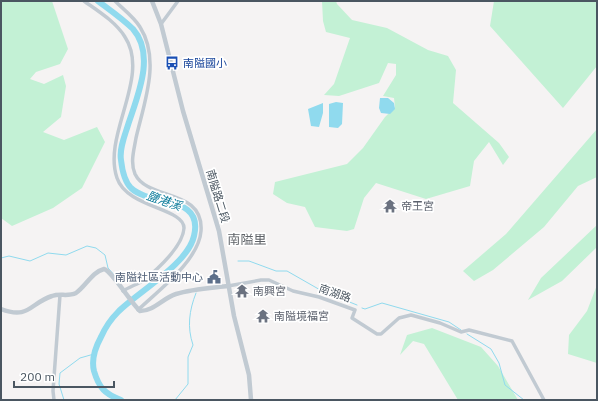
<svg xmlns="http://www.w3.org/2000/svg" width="598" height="401" font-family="'IBM Plex Sans','Noto Sans TC',sans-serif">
<rect width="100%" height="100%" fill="#f5f3f3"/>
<path fill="#c3f1d5" d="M1,1H52L68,49L60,64L36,72L30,79L44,84L63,75L66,86L61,117L43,132L64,140L97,127L105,142L82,188L53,208L12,226L1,218Z
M322,1H336L337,4L352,20L387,28L428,50L448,56L456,70L453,103L499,143L509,157L503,165L489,142L474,161L470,186L426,199L376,183L364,198L354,229L347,231L315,227L305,207L287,203L273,194L275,182L347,164L363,148L385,117L395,107L394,98L383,96L396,75V64L388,63L379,83L339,96L324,95L334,84L350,38L326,32L323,21Z
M494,1H597V66L563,108L490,26Z
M597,129V177L578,186L544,227L493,270L474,281L463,271L506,234Z
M597,225V247L562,281L528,300L541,278Z
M597,285V363L568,354L569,335L587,311Z
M432,328L481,347L498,366L518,400H458L424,344L413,341L400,355L407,335Z"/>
<path fill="#90daee" d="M380,98H388L394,103L395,109L390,114L381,113L379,108Z
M336,102L343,103L342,124L338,128L329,127V104Z
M323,103V113L319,127L311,126L308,109Z"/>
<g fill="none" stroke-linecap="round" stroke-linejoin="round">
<path stroke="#90daee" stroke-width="1" d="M1,258L9,256L30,261L48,253L66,255L87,246L96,248L105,255L108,268L116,277
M238,261H249L276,271H287L322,291L357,305
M130,296L133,299
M362,308L365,309L382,303L449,322L461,330
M467,334L491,349L499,363L505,385L524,400
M64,400L59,384L60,373L80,358L94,354
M175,400L188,384V357L193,345C187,327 189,311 196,293"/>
<path stroke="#90daee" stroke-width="6" d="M98,1C110,10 123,19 133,29C156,55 137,97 128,125C125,135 119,149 121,160C122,169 124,181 131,188C151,207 204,194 194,236C188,264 138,292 118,312C111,319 105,328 101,337C95,348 91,359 94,371C99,388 105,394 121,400"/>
<path stroke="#c1cad2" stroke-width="3.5" d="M84,1C98,11 116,22 125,37C151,77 102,135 117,178C127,208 184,208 184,228C183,246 158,269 144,280C138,284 129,287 123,291
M115,1C123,9 134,17 140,27C161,60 144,103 136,138C134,150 130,162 135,174C148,201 204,188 201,231C199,260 159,290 138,310
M161,24L178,1
M228,286L261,280H269L293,291L319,297L355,310L352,318L377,334H381L399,318L411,315L440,323L461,332L469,330L512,341L544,400
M54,400L53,391L60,295"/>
<path stroke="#c1cad2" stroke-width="4.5" d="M152,1L161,24L183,111L219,231L234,316L249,375L251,400
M1,309C29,320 30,303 52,296C60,293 68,297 76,293C86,286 92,272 104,269C112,271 131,303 140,311C154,311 163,298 176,294C192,289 211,288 228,286"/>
</g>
<defs>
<g id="bus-bare" transform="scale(1.08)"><path d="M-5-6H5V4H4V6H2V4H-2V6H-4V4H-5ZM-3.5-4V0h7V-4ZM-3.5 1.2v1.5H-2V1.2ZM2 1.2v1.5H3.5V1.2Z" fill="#1a4fb4" stroke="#fff" stroke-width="2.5" paint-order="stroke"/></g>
<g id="temple-bare" transform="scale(1.08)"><path d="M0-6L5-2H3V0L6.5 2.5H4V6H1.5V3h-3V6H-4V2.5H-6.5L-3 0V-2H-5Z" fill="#6b7280" stroke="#fff" stroke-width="2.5" paint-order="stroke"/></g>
<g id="civic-bare" transform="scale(1.08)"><path d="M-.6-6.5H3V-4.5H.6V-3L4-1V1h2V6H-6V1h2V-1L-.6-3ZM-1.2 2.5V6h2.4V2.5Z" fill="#5c6f8a" stroke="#fff" stroke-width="2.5" paint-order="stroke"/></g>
</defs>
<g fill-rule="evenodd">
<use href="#bus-bare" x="172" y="63"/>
<use href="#temple-bare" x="390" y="206"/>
<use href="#civic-bare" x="214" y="277"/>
<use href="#temple-bare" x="242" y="291"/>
<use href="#temple-bare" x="263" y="316"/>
</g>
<g text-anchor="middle" stroke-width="3.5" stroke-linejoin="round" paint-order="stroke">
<g font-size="11" fill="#164399" stroke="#fff" text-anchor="start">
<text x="183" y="67">南隘國小</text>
</g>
<g font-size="11" fill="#4a5661" stroke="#fff">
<text transform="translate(218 196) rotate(73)" y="4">南隘路二段</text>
<text transform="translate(335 293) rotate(19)" y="4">南湖路</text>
</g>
<g font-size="11" fill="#5b616d" stroke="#fff" text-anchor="start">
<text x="401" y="210">帝王宮</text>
<text x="253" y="295">南興宮</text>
<text x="274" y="320">南隘境福宮</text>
</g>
<g font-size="11" fill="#4e5e75" stroke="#fff" text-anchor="end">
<text x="203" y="281">南隘社區活動中心</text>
</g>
<g font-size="12" font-style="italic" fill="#0c7c9b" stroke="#fff">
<text transform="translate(164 201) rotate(19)" y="4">鹽港溪</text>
</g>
<g font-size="13" fill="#5f6368" stroke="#fff">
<text x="247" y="244">南隘里</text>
</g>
</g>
<rect width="598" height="401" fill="none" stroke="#4a5661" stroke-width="4"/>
<path d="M14 381v6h100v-6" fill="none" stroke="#4a5661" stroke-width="2"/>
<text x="20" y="381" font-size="12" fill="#4a5661" stroke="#ffffff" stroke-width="3" paint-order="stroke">200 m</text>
</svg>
